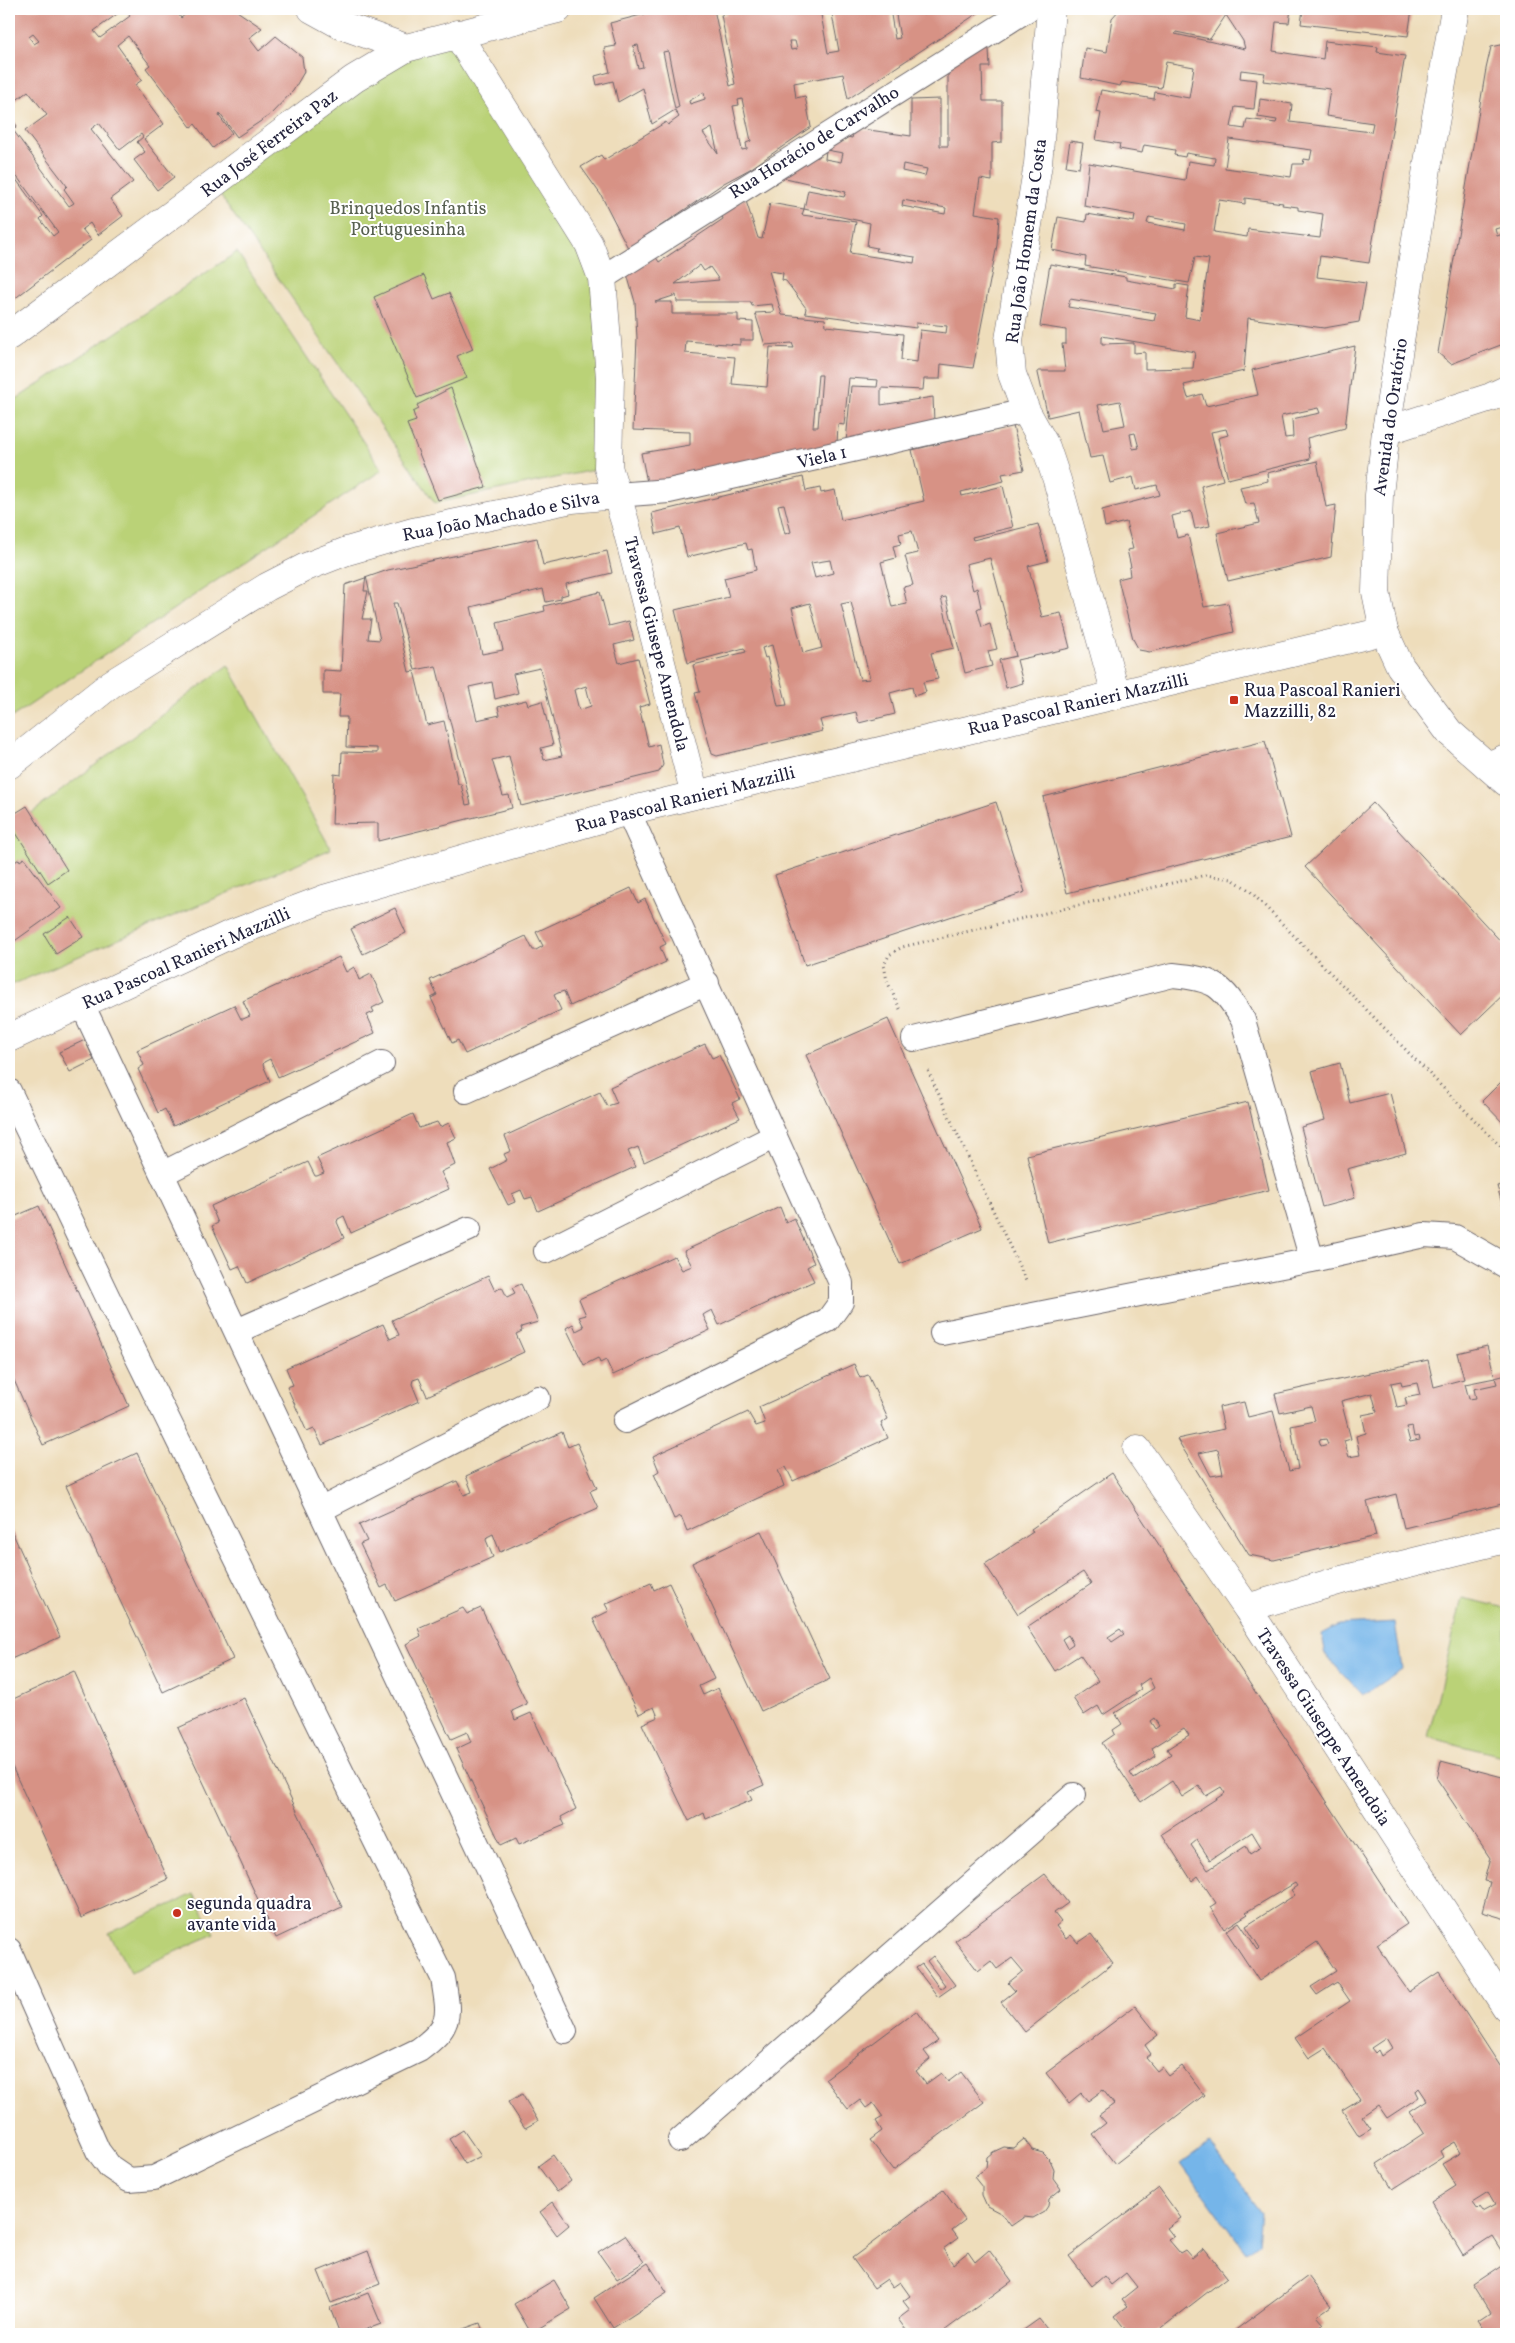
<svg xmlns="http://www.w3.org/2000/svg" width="1515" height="2343" font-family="Vollkorn,serif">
<rect width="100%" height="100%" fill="#fff"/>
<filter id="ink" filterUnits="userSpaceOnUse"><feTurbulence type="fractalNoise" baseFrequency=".02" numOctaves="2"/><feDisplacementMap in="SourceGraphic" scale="10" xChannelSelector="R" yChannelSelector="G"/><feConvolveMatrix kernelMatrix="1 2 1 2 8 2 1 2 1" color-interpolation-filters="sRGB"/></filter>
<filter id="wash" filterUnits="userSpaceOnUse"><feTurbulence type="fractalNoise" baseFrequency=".0096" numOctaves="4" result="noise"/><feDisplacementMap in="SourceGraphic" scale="20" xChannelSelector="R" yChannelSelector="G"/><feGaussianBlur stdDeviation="1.12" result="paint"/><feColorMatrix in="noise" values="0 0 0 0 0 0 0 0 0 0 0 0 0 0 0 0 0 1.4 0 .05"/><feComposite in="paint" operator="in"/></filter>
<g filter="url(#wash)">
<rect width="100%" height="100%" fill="#edb"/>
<path fill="#bad277" stroke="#6e7a59" d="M457,34L602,278L608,467L435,503L213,185L364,72Z
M237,252L382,470L9,719V404Z
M228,665L331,849L9,986V830Z
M1462,1598L1506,1608V1757L1428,1737Z
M194,1894L214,1934L131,1972L109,1933Z"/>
<path fill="#75b5e9" stroke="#4c6c92" d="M1395,1622L1402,1669L1363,1695L1326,1656L1322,1634L1339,1625Z
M1210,2143L1261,2212L1258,2243L1246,2252L1181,2164Z"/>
<g id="blocks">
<path fill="#d79285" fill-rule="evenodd" d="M9,9H124L94,31L100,38L130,16L125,9H175L181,18L192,9H234L262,28L249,38L259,51L276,36L302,57L304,72L293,91L270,115L237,137L220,114L219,116L232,133L213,148L195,124L191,127L146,68L150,65L128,36L117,45L142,80L135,85L164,124L144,139L174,177L157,190L134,160L145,152L137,142L143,137L141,134L120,150L99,123L91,129L133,182L110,199L123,216L98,235L90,223L82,229L91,240L9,303V266L11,264L9,261V170L43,216L40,219L53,236L58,232L9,166V114L17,126L13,130L69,206L74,203L64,189L67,186L25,131L47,115L28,91L9,106ZM33,34L39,41L34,44L29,37Z
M664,9H714L730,86L735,84L721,15L726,14L725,9H820L828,53L839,51L831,9H890L895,39L900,38L895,9H922L923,14L928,13L927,9H984L848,99L843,74L794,83L796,98L805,96L811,127L750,169L724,183L628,248L601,195L581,167L601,155L604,160L666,122L668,125L679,117L675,110L652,124L643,88L618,102L613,81L597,85L595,76L610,72L604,48L616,46L610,23ZM789,41H795L797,49L791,50ZM638,45L643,67L638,68L633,46ZM668,51L679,107L675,109L663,52ZM704,92L705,99L690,104L689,101ZM742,99L751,141L746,143L747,149L742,150L733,106L739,105L738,100ZM712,128L718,154L703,133Z
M1120,9H1222L1225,13L1228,11L1227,9H1291L1289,23L1276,22L1273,51L1323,59L1325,41L1378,47L1377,52L1405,56L1369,263L1320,256L1317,277L1366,283L1359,322L1324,328L1248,318L1244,371L1184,385L1188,398L1202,394L1206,406L1258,395L1252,370L1355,346L1345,428L1307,438L1310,459L1228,479L1218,438L1228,435L1226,429L1211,432L1223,480L1201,486L1210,526L1195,529L1191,511L1172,516L1177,538L1188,535L1204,607L1228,603L1234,632L1150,652L1139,650L1133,639L1118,579L1130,576L1129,568L1131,567L1127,550L1133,549L1126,522L1105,527L1102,510L1160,495L1157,485L1136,490L1133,477L1110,483L1103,456L1090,458L1079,410L1048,417L1038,373V371H1065L1062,344H1066V330L1040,326L1050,264L1126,277V280L1176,289V284L1189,286L1185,317L1200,320L1209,259L1195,257L1189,283L1085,266L1086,257L1052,250L1058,217L1086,222L1087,214L1134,222L1135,215L1084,206L1089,163L1185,180L1188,161L1214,165L1215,158L1186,153L1185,157L1174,155L1175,150L1144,145L1142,153L1119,149L1120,144L1096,140L1101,113L1096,112L1101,90L1154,99L1155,92L1189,98L1194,67L1166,62L1161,88L1122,82L1120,86L1081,78L1085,48L1107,52L1112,18ZM1226,15L1243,41L1245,49L1175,34L1176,32L1210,39ZM1241,70L1265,73L1263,81L1330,89L1326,116L1373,123L1371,132L1290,122L1292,104L1260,99L1258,117L1277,120L1276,123L1247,119L1245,129L1231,127L1235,107L1254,109L1257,80L1240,78ZM1229,139L1312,150L1310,160L1304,159L1303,164H1293L1291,177L1225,168ZM1245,198L1283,203L1282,205L1298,207V210L1323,214L1320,238L1248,229L1247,237L1214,232L1219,200L1245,204ZM1149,217L1186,224L1185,230L1147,223ZM1070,299L1156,313L1154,321L1068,307ZM1102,336L1195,352L1193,368L1145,369V352L1134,353V343L1102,344ZM1120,401L1125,425L1104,429L1098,405ZM1318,408L1320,413L1292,419L1293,437L1285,438L1281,416ZM1135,433L1139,448L1133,449L1130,434Z
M1303,9H1412L1408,36L1301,24Z
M988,32L990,67H982L983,101H1002V142L992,143V181L980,179L975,213L999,217L997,245L973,368L941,364L940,379H924L923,390L881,388V405L933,397L934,422L846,442L851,386L877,387L878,380L849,378L844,425L838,424L837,444L648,487L641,453L690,445V432L633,430L637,338L635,302L627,274L655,256L659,262L723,219L721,212L745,198L758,238L762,239L770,203L804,209L802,215L856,222L850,253L914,263L915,257L876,251L877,248L867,246L870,223L804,209L808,190L844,197L846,192L777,176L838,135L852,138L855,128L911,136V100L940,99V146H948V60ZM826,150L843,153L841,162L825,159ZM903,164L927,169L925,176L902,171ZM903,200L946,208L945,214L902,206ZM700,265L704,271L710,267L719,280L675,284ZM769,271L783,273L782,280L786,281L806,308L805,313L916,328V323L947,326L946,333L920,330L917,362L901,360L903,334L826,326L825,319L782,315ZM676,295L677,302H751L752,306L772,304L774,312L755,313L765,345L792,343L794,348L770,347L767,387L732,384L735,357L685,353L686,341L740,345V340H753V322L738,321V314H672V302H655ZM818,375H822L818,427H813Z
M1506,44V226L1495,229L1497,236L1506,233V343L1451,364L1438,353L1486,69L1491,47Z
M1070,141L1083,143L1079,168L1066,166Z
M424,275L434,299L449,293L473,349L457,356L467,378L417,398L374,297Z
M451,388L486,487L438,500L407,424L416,421L413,412L419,409L417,405Z
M1013,426L1024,470L1002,474L1004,481L961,492L962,496L1003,486L1013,527L972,537L973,540L1038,524L1048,561L1028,566L1042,617L1061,613L1070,648L1017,660L1023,683L1006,688L999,660L1016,656L990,558L966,564L973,590L977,588L981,607L977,609L982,627L990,624L997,649L988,651L992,666L965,673L946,597L941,598L954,648L931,653L938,679L923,682L926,692L914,696L912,687L890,693L895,714L859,723L856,712L820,720L823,731L717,756L712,754L695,693L700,692L693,665L746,652L744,648L688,663L675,610L729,597L724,578L756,570L752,549L748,550L746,543L687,557L680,528L656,534L652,513L803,477L806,491L820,488L821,493L835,490L841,520L924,501L912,450ZM784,504L791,532L785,534L778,505ZM912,531L918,553L905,556L913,585L903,587L907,604L892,607L881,562L896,558L893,546L901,544L899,534ZM830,560L833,573L815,578L811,563ZM851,602L870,679L860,680L841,604ZM810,603L822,648L803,653L792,608ZM772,645L787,705L778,706L767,657L765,658L762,648Z
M1317,461L1326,507L1336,505L1331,557L1228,581L1217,533L1259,523L1254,503L1245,504L1240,487L1268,481L1267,473Z
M537,538L543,565L607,551L612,573L566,584L568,594L561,596V599L546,602L543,589L471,607L482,654L503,650L497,623L545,611L544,606L600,592L609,626L629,621L634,640L614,645L619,663L638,658L650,704L639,707L649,747L659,744L663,765L659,772L521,806L509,756L492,760L503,796L509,795L512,808L378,841V823L332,824L334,774L341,775L342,752L377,753V748L346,747L347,717H338L340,694H323V670L341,671L345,585L388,570ZM366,576L380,640L368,639L371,619H362L368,591H364ZM393,603H397L415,670L436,666L471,804L466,805L461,784H458L444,721L427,725L414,671L409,672ZM540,668L562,756L544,760L541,748L553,745L542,701L528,705L526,700L498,707L500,715L477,720L469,687L492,682L495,699L518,693L513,674ZM586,686L591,706L579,710L574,690Z
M1265,741L1291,837L1067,893L1043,797Z
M996,802L1025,892L805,965L775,875Z
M1373,803L1506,947V992L1461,1035L1305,867Z
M27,806L67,870L48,883L9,822V817Z
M24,858L61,908L9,945V866L19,859L20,861Z
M631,888L638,903L645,899L666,944L660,947L666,962L570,1006L564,991L558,993L554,995L561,1010L465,1054L458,1040L452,1043L431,998L437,995L430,980L526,936L533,950H536L543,946L536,932Z
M395,908L406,933L363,954L351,929Z
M70,917L83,937L56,954L44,934Z
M339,957L346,972L354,967L359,980L371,974L384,1002L372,1008L374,1012L367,1015L375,1033L278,1077L270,1059L264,1062L263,1065L270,1081L173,1126L165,1109L158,1113L138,1069L144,1065L137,1050L234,1005L241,1019H243L250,1016L243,1001Z
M888,1019L982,1228L900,1264L806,1055Z
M85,1040L94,1060L70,1072L59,1052Z
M705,1044L712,1058L719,1055L740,1099L732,1103L740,1118L644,1162L638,1147L628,1151L635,1167L538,1211L532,1197L525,1199L521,1190L512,1194L515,1202L508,1205L490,1169L507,1160L504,1154L511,1151L505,1136L600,1092L607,1106L617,1103L610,1087Z
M1340,1063L1350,1103L1390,1093L1406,1153L1347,1169L1355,1198L1322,1207L1301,1127L1325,1120L1312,1071Z
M1506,1077V1126L1482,1101Z
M1248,1102L1269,1190L1048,1243L1027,1155Z
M413,1114L419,1128L437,1122L440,1127L449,1123L456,1138L447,1142L455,1165L441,1172L449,1189L351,1233L344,1216L338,1219L337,1222L344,1238L247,1283L239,1266L232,1269L212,1226L218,1223L211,1206L308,1162L315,1176H317L324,1173L317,1158Z
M1506,1184V1218L1497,1186Z
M39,1206L129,1406L43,1445L9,1369V1219Z
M780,1207L786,1222L794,1218L814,1263L807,1267L814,1281L719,1325L712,1310L706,1313L703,1315L710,1330L613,1375L606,1360L600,1363L598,1358L584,1365L566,1328L573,1324L576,1331L584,1327L579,1317L586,1315L579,1299L674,1256L682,1270L692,1266L684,1251Z
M488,1276L495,1291L502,1287L507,1297L515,1293L512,1288L521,1284L538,1322L521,1327L522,1331L516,1334L524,1352L427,1396L419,1378L413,1380L412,1384L419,1401L322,1445L314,1429L307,1432L287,1387L293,1385L286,1368L383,1324L390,1339L399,1335L392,1320Z
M1487,1346L1495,1378L1465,1384L1469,1399L1476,1398L1474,1389L1497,1384L1495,1378L1506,1375V1503L1404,1528L1396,1494L1367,1502L1376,1536L1274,1560L1249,1555L1177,1439L1224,1429L1219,1407L1244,1402L1248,1417L1273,1411L1289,1471L1298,1469L1291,1426L1315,1421L1311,1406L1280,1413L1275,1394L1428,1360L1434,1387L1464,1379L1457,1353ZM1401,1381L1402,1386L1417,1383L1420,1395L1405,1398L1407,1405L1397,1407L1391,1383ZM1372,1393L1377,1412L1362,1415L1366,1433L1356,1436L1360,1455L1349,1457L1344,1441L1351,1439L1341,1401ZM1412,1426L1414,1437L1419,1436L1420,1440L1410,1442L1406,1427ZM1326,1439L1328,1444L1321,1446L1319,1440ZM1218,1449L1223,1474L1211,1476L1199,1453Z
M854,1364L860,1378L868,1375L888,1419L881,1423L888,1438L793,1481L786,1467L778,1470L784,1486L687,1531L681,1516L674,1519L654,1474L659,1471L653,1456L748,1412L756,1426L765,1423L759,1407Z
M562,1432L568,1447L577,1443L597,1488L590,1491L598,1508L500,1552L493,1534L487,1537L486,1540L493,1557L395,1601L387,1585L381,1588L360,1544L367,1541L359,1525L457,1481L464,1495L472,1492L466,1476Z
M137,1453L233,1659L163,1692L66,1486Z
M1112,1473L1407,1924L1377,1944L1392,1968L1409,1992L1439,1972L1506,2075V2258L1492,2236L1463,2255L1431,2202L1456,2186L1442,2164L1461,2153L1455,2142L1440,2151L1443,2157L1393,2189L1377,2164L1424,2133L1410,2111L1427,2100L1419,2088L1416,2091L1419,2097L1387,2118L1378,2105L1362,2116L1371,2129L1359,2136L1342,2110L1360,2099L1325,2048L1309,2058L1295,2038L1350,2001L1337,1982L1317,1995L1311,1987L1336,1971L1317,1942L1259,1981L1226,1931L1239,1922L1258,1950L1260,1948L1246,1926L1295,1895L1291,1890L1297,1886L1295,1883L1246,1912L1248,1914L1224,1929L1210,1907L1216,1903L1198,1876L1192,1881L1162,1834L1225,1793L1221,1787L1206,1796L1199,1786L1182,1797L1172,1781L1141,1802L1106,1749L1102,1743L1115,1734L1113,1730L1122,1724L1115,1713L1154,1688L1149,1678L1139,1685L1141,1690L1103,1715L1098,1706L1084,1715L1073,1698L1098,1681L1080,1655L1055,1671L1027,1627L1091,1584L1083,1572L1018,1614L985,1564L1033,1532L1031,1529ZM1120,1629L1124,1634L1112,1642L1108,1637ZM1068,1635L1073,1644L1067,1648L1062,1639ZM1154,1718L1159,1726L1155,1729L1150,1721ZM1184,1728L1189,1735L1167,1749L1171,1755L1134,1779L1130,1773L1156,1756L1152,1748ZM1252,1832L1261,1847L1250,1854L1246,1846L1208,1870L1191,1845L1197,1840L1210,1860ZM1386,2038L1392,2048L1381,2056L1378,2050L1375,2053L1371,2048ZM1488,2193L1495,2205L1482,2212L1479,2208L1477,2210L1472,2203Z
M9,1525L60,1637L9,1660Z
M761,1531L830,1679L761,1711L692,1563Z
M651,1583L654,1590L669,1583L714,1679L699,1686L703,1695L718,1688L764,1785L748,1792L752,1800L706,1819L704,1813L689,1821L642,1724L658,1717L654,1707L639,1714L593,1619L609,1611L605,1604Z
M463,1608L467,1614L481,1608L527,1704L512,1711L515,1720L531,1713L576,1809L561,1817L565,1825L519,1844L516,1838L501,1845L456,1749L471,1742L467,1732L451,1739L406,1644L421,1636L418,1628Z
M74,1671L168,1879L81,1918L9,1760V1701Z
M244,1698L342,1907L276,1938L178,1728Z
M1441,1761L1506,1778V1919L1482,1912L1490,1882L1484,1881L1490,1858L1437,1779Z
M1045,1874L1068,1903L1054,1913L1061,1922L1056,1926L1066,1939L1071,1935L1078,1943L1091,1934L1113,1963L1025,2032L1001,2002L1015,1991L1008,1983L1023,1971L1012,1958L997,1969L991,1961L978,1971L955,1941Z
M933,1956L955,1985L938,1997L916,1968L922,1964L940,1989L945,1985L927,1961Z
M1135,2006L1158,2035L1145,2045L1151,2054L1146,2058L1157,2071L1162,2067L1169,2076L1182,2066L1204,2095L1115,2164L1092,2134L1106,2123L1099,2115L1114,2104L1103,2090L1088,2101L1081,2093L1069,2103L1046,2073Z
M916,2011L938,2041L924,2051L930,2059L916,2071L926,2084L941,2073L948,2082L961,2072L984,2102L893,2170L870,2140L882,2131L876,2121L883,2117L873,2103L866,2108L860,2100L848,2109L825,2079Z
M522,2094L538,2121L525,2128L508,2102Z
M463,2130L481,2156L465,2164L449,2139Z
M1024,2139L1032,2150L1043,2153L1050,2160L1054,2169L1053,2178L1061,2189L1049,2199L1048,2206L1044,2212L1033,2218L1024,2217L1011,2226L1002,2214L987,2206L982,2195V2187L974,2177L986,2168L987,2157L993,2152L1004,2147L1013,2148Z
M553,2155L571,2181L557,2192L538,2166Z
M1159,2188L1181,2218L1167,2228L1174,2237L1169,2240L1180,2253L1185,2250L1192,2258L1204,2248L1227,2277L1154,2334H1129L1115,2316L1128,2306L1122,2299L1137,2287L1126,2273L1111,2285L1104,2276L1092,2286L1069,2256Z
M943,2190L965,2220L952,2230L958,2238L943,2249L953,2264L968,2252L975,2262L989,2250L1012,2281L940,2334H909L898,2319L910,2310L903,2301L910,2296L900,2282L893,2287L887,2279L874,2288L852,2258Z
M553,2202L569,2225L557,2235L540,2212Z
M625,2235L644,2262L617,2279L598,2252Z
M368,2251L380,2284L331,2303L318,2271Z
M648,2263L667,2293L613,2328L594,2298Z
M1506,2263V2325L1504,2326L1506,2334H1488L1478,2320L1490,2312L1473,2285Z
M1308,2276L1331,2306L1317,2316L1324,2324L1319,2328L1324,2334H1230Z
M554,2280L571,2309L531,2333L514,2304Z
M368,2293L381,2324L354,2334H340L330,2308Z
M1039,2319L1051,2334H1018Z
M480,2323L484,2334H449Z"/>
</g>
</g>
<g filter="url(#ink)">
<use href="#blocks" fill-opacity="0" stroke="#696368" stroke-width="1"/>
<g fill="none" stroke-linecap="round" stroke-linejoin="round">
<g stroke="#696368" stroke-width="26">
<path id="service" d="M602,278L1028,9
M616,495L669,491L1026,411
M82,1004L320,1510L538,1398
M914,1039L1173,975C1214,979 1222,984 1243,1020L1312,1260
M9,1091L111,1304L443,1978C449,2016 453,2025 419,2050L154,2178L129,2180L110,2167L98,2151L9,1950
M466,1091L707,983
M162,1174L382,1063
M546,1251L775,1136
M237,1331L469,1229
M942,1333L1312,1260L1424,1235L1455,1237L1506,1266
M625,1421L828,1320L841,1302V1283L628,811
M320,1510L565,2031
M680,2140L1074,1795"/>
</g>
<g stroke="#696368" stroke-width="29">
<path id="minor" d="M312,9L341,25L406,48
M1051,9L1038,164L1009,340L1012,374L1026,411L1046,447L1057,480L1116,695
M457,34L589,244L602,278L610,378L608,467L625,522L695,795
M9,336L354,79L406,48L558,9
M1386,431L1491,397L1506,390
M9,765L111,684L267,587L306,567L347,551L413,532L572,499L616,495
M1488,766L1506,758
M9,1038L229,935L324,899L628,811L1384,631
M1137,1449L1247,1608L1506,2007
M1247,1608L1341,1580L1506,1539"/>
</g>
<g stroke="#696368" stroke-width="29">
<path id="secondary" d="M1455,9L1427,168L1386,431L1379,495L1376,592L1384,631L1400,666L1449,732L1506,782"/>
</g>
<path stroke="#696368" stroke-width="3" stroke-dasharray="1 4" stroke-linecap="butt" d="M900,1009L887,981L884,965L889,955L902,947L1206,875L1232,879L1249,890L1506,1152
M928,1071L1026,1281"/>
<use href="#service" stroke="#fff" stroke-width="24"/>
<use href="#minor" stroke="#fff" stroke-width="28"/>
<use href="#secondary" stroke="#fff" stroke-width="28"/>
</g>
</g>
<g fill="#c8321e" stroke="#fff" stroke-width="2">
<rect x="1229" y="695" width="10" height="10" rx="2.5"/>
<circle cx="177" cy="1913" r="5"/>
</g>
<g text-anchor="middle" stroke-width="4" stroke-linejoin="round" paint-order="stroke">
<g font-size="18" fill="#22223b" stroke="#fff">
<text transform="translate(814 142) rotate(-32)" y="6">Rua Horácio de Carvalho</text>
<text transform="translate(269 143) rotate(-37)" y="6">Rua José Ferreira Paz</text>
<text transform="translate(1026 241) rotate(-82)" y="6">Rua João Homem da Costa</text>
<text transform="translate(1390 417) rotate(-82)" y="6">Avenida do Oratório</text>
<text transform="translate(822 457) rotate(-13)" y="6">Viela 1</text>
<text transform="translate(501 516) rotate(-11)" y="6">Rua João Machado e Silva</text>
<text transform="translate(657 644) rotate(76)" y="6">Travessa Giusepe Amendola</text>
<text transform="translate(1078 704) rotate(-13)" y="6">Rua Pascoal Ranieri Mazzilli</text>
<text transform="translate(685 799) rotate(-14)" y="6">Rua Pascoal Ranieri Mazzilli</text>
<text transform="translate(186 958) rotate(-24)" y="6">Rua Pascoal Ranieri Mazzilli</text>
<text transform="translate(1324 1727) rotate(57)" y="6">Travessa Giuseppe Amendoia</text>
</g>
<g font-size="18" fill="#576050" stroke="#fff">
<text x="408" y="214">Brinquedos Infantis<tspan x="408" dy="21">Portuguesinha</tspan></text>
</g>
<g font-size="18" fill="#22223b" stroke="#fff" text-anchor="start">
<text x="1244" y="696">Rua Pascoal Ranieri<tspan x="1244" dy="21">Mazzilli, 82</tspan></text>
<text x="187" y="1909">segunda quadra<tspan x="187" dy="21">avante vida</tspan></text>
</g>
</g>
<rect width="1515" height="2343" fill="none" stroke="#fff" stroke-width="30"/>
</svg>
